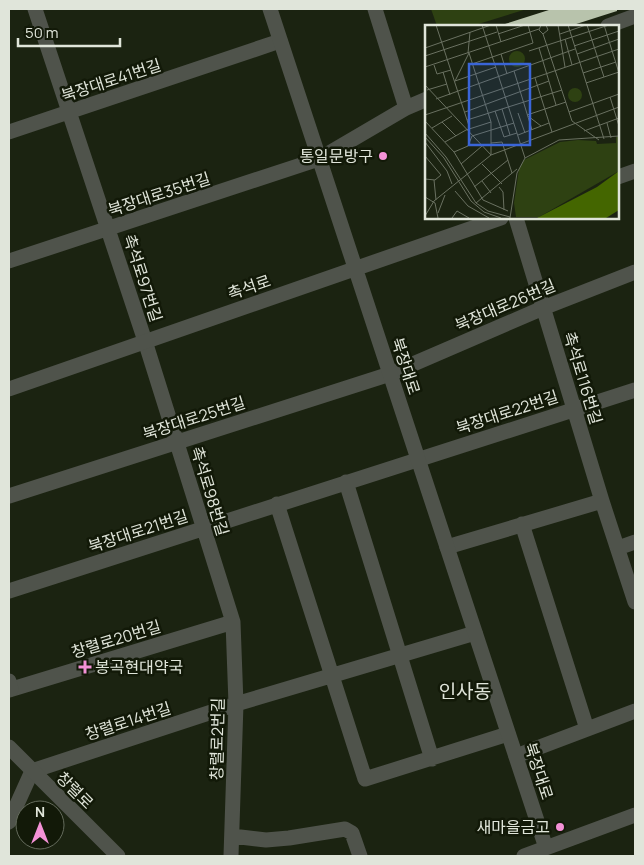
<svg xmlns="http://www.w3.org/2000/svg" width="644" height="865" font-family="Manrope,'Noto Sans KR',sans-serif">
<rect width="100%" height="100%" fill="#1b2311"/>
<path fill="#2e4112" d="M431,9H527L472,26H437Z"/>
<path fill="#b8c3ac" d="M552,9H617V11L570,26H505V24Z"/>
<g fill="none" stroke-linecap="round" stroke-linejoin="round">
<path stroke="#4f534b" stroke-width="15" d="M35,9L145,341L233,622L236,704L231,856
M375,9L406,108
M608,26L635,16
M9,132L280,41
M516,218L602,501L635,602
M9,261L319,159L406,108L427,99
M346,482L432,759
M9,496L390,374L543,308L635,272
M277,504L365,779L508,734
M522,524L587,729
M447,547L602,501
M618,548L635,542
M9,591L635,390
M9,690L233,622
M516,756L635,711
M9,822L32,771L236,704L475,633
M232,836L266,840L289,838L345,829L352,833L360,856"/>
<path stroke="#4f534b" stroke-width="15" d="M270,9L546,848
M618,177L635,171
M9,389L501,218
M9,681L11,689
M9,747L118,856
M524,856L635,815"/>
</g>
<g fill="#f391d6" stroke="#121908" stroke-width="2">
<circle cx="383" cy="156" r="5"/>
<path d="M82.5 659.5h5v5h5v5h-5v5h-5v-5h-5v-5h5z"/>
<circle cx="560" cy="827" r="5"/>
</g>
<g text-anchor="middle" stroke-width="5" stroke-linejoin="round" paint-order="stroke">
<g font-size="16" fill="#e0e5da" stroke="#121908">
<text transform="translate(111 80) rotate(-18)" y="6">북장대로41번길</text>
<text transform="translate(159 194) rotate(-18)" y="6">북장대로35번길</text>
<text transform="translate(143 278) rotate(72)" y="6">촉석로97번길</text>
<text transform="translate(249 287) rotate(-19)" y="6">촉석로</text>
<text transform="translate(505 305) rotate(-23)" y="6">북장대로26번길</text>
<text transform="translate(406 366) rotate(72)" y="6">북장대로</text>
<text transform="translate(583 378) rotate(73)" y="6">촉석로116번길</text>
<text transform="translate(507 412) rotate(-18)" y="6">북장대로22번길</text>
<text transform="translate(194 418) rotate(-18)" y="6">북장대로25번길</text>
<text transform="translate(210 491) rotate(73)" y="6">촉석로98번길</text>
<text transform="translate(138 531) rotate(-18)" y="6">북장대로21번길</text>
<text transform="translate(116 639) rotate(-17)" y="6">창렬로20번길</text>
<text transform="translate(128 721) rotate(-18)" y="6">창렬로14번길</text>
<text transform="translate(217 739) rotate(-89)" y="6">창렬로2번길</text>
<text transform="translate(539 771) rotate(72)" y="6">북장대로</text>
<text transform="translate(75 790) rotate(45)" y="6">창렬로</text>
</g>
<g font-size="16" fill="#e0e5da" stroke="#121908" text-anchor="end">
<text x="373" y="162">통일문방구</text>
<text x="95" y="673" text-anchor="start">봉곡현대약국</text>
<text x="550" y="833">새마을금고</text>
</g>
<g font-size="19" fill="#e0e5da" stroke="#121908">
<text x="465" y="698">인사동</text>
</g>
</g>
<g transform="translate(425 25)">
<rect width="194" height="194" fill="#1b2311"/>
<path d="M84 34a8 8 0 1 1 16 0a8 8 0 1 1-16 0ZM143 70a7 7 0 1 1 14 0a7 7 0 1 1-14 0ZM191,112H194V146L114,192H91L89,178L94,144L99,135L135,117L153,115L171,116L172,119L191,118Z" fill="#2e4112"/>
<path d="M194,146V185L181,193H112L172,162Z" fill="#460"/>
<path fill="none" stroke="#6a7161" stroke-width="1" d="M11,0L45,104M57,0L100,133M71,0L76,17M103,0L108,18M116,0L114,5L118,9L123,5L121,0M133,0L140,42M143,0L179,114M162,0L179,52M179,0L194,48M73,9L100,0M118,9L147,96L174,115M135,9L161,0M140,14L147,40M149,21L194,6M0,23L66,0M114,23L131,80M104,26L184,0M43,28L45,7M44,28L66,97V130M76,29L82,49M152,29L194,14M0,31L72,7M47,39L108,18M9,40L12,49L26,45M0,42L114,4M89,46L107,105M18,47L25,70M158,48L191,37M110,53L127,107M30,56L71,42M30,56L44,28M161,58L194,47M0,60L66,130M2,65L22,59M185,72L194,101M11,74L150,24M77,84L85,110M70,86L79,112L92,108M40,87L124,56M144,87L194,69M93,88L100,108M0,90L194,24M102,90L141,77M103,91L116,101M42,95L137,65M0,96L29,127L58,175L83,186M17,97L31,111M182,98L186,113M7,103L27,91M159,106L194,93M0,108L21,132L51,178L63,186L85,192M93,110L124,98M0,112L19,133L46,176L59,187L76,193M0,117L22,146L27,159M20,117L41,105L66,97M66,118L77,117L87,148M29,127L43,121L47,111L89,98M0,131L16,150L10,155L0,154M36,139L57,121M57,139L77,159M9,155L11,175M57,156L66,168M49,162L83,135M74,162L78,167L79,185M30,166L43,181L64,193M0,172L10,178L13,193M51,178L92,144M13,188L20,170M0,191L9,176L66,130L194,82M27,193L32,186L44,193M85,193L92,148L100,133L134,115L194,111"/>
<path fill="#3a65d8" fill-opacity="0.15" stroke="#3a65d8" stroke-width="2.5" d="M44,39H105V120H44Z"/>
<rect width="194" height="194" fill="none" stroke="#e0e5da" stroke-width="2.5"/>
</g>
<rect width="644" height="865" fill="none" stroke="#e0e5da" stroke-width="20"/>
<g transform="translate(40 825)"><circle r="24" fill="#121908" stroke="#646b5c"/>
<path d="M0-4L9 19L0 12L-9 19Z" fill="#f391d6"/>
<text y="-8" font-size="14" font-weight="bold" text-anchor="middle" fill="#e0e5da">N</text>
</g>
<path d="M18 38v8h102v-8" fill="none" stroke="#e0e5da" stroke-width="2.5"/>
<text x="25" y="38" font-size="15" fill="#e0e5da" stroke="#121908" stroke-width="4" paint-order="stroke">50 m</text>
</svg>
